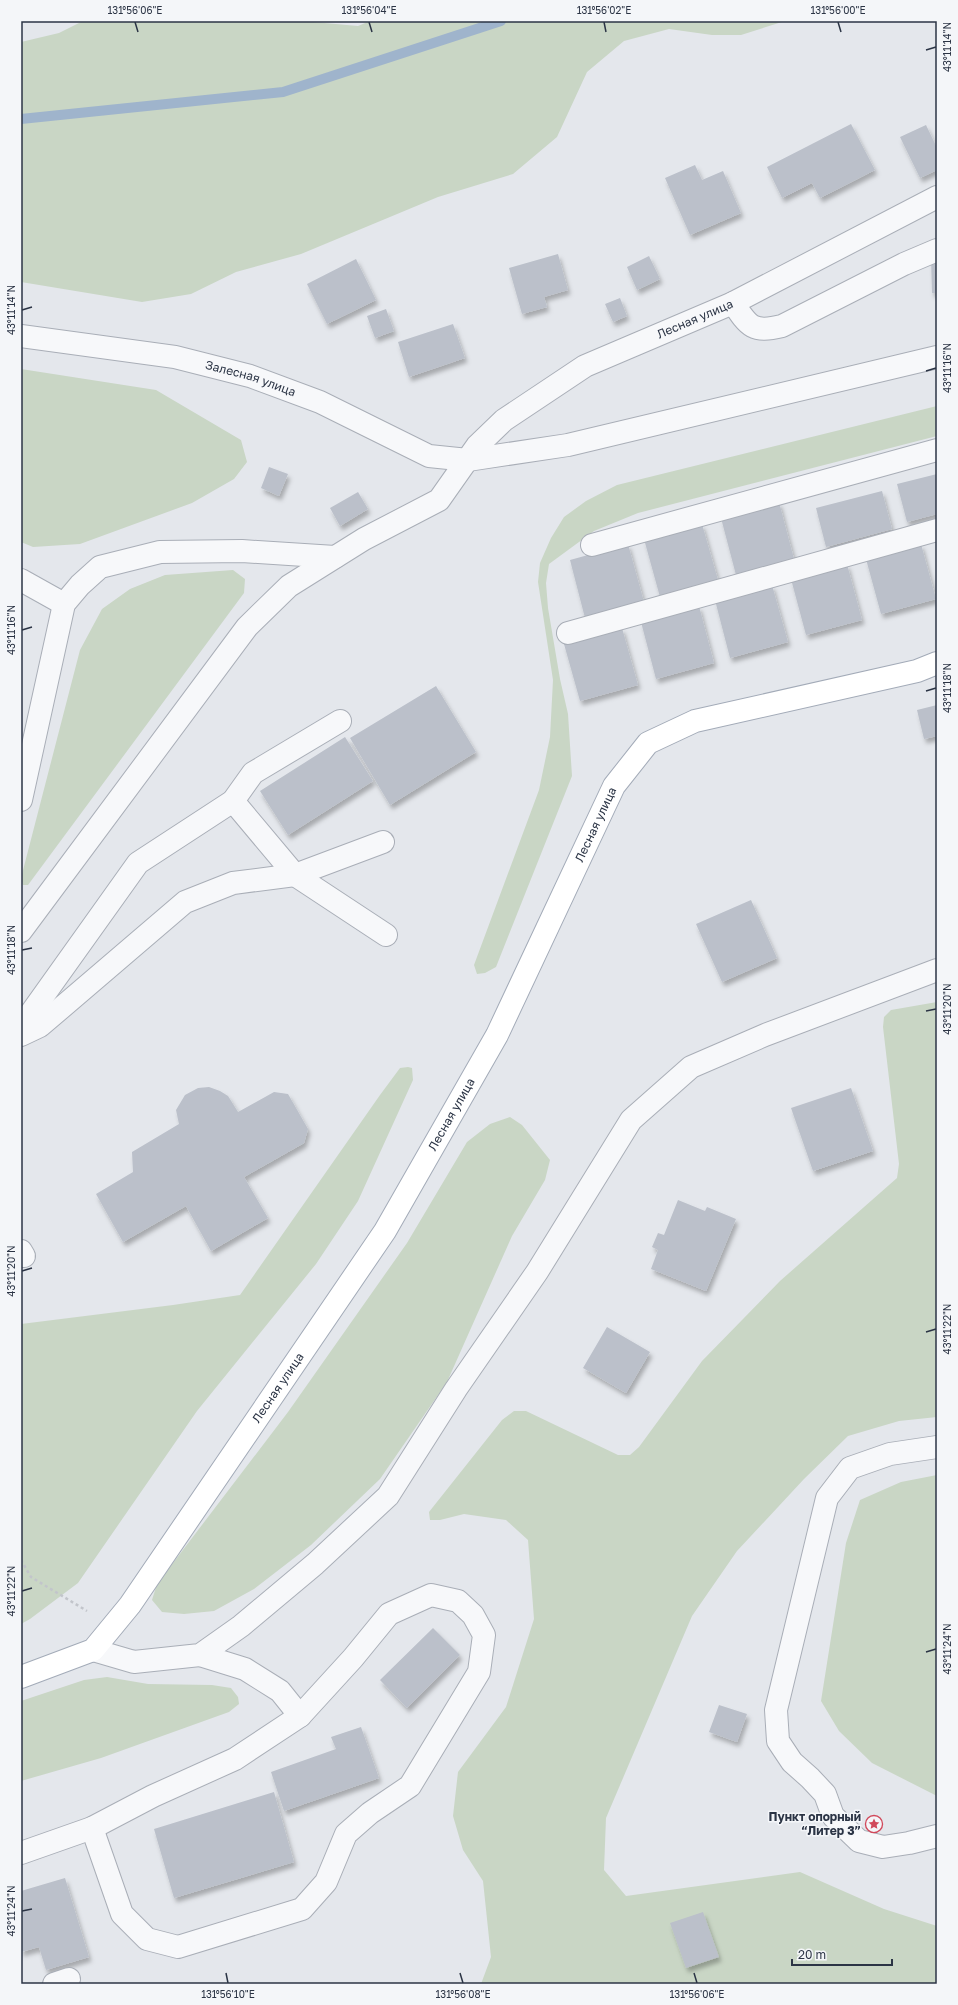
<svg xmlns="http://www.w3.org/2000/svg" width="958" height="2005" font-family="'Golos Text',sans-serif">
<defs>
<filter id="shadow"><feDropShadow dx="2.5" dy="4.5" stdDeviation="2" flood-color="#0004"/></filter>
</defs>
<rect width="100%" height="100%" fill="#e4e7ec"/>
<path fill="#c9d6c5" d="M83,21H302L358,26L370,21H785L741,35H712L669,29L624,41L587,72L557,137L513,174L438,197L301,254L236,272L191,294L142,302L21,282V42L59,33Z
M21,369L156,390L241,440L247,462L234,479L192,503L80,544L33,547L21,542Z
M937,406V436L638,513L594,531L549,564L546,583L548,608L560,679L568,714L572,776L496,967L485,973L477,974L474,965L539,790L550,737L553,680L538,582L540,563L551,538L564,517L586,501L617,485Z
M233,570L245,579L244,593L28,885H23L21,878L80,650L102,609L130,589L165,575Z
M937,1002V1417L899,1421L848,1436L804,1479L737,1551L692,1616L606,1818L604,1870L626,1896L800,1872L884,1909L937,1926V1984H481L491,1957L483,1881L463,1850L453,1816L458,1772L506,1707L534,1619L528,1540L506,1520L464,1514L440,1520H430L429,1512L502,1420L514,1411H526L618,1455H630L639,1447L702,1361L780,1281L897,1178L899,1164L883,1027L884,1017L891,1010Z
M408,1067L412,1068L413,1080L358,1201L316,1264L197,1411L78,1583L30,1619L21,1624V1324L173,1305L240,1295L380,1095L400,1068Z
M510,1117L522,1125L550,1160L545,1180L512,1236L447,1382L380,1479L311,1545L254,1589L214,1611L184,1614L162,1612L152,1600L157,1584L288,1412L407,1243L467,1142L490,1124Z
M937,1475V1796L872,1763L839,1731L821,1701L846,1543L860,1500L901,1482Z
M107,1677L148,1684L212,1685L231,1688L238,1697L239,1704L229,1712L101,1758L21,1781V1701L84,1680Z"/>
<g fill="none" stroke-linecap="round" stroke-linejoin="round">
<path stroke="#9fb4cc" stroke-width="10" d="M21,119L283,92L501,21"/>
</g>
<path fill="#bbc0ca" filter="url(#shadow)" d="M851,124L875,170L820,198L812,183L782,198L767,167Z
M926,125L937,148V170L920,178L900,137Z
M695,165L702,180L723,171L741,213L690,235L665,178Z
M558,254L568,290L544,297L547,307L522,314L509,268Z
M649,256L660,279L637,290L627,267Z
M931,256H937V293H932Z
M356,259L376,300L327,324L307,284Z
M620,298L627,316L613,322L605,304Z
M386,309L394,331L375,338L367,316Z
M453,324L465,358L409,377L398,342Z
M269,467L288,474L279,496L261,488Z
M937,474V514L907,522L897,484Z
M882,491L892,529L826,547L816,508Z
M358,492L368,509L340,526L330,508Z
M779,502L794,559L736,575L721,518Z
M702,524L718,580L660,597L644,539Z
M628,544L644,602L585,618L570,560Z
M921,544L936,599L881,614L866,559Z
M847,564L862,620L806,635L791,579Z
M772,585L788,642L730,658L715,600Z
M699,606L714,663L656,679L641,622Z
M622,628L638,685L580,701L564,644Z
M436,686L476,752L390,805L350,738Z
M937,705V736L924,739L917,710Z
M345,737L373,781L288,835L260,791Z
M751,900L777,958L722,982L696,924Z
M209,1087L220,1091L228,1096L238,1112L274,1092L288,1094L308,1129L304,1143L244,1177L268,1218L211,1251L186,1206L123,1242L96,1194L133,1172L132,1152L179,1124L176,1110L185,1095L198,1088Z
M851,1088L873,1151L813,1171L791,1108Z
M678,1200L705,1211L707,1207L736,1219L706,1291L651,1269L658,1250L652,1247L658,1233L664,1235Z
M607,1327L650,1352L626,1393L583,1368Z
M433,1628L460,1655L407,1708L380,1680Z
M719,1705L747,1714L737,1742L709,1732Z
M361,1727L379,1778L284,1811L271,1772L336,1749L331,1737Z
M274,1792L294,1862L174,1898L154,1829Z
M65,1878L89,1957L46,1970L39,1947L21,1952V1891Z
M703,1912L719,1957L686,1968L670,1923Z"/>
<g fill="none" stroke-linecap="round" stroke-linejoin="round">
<g stroke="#a9aeb7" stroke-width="24">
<g id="minor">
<path d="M733,303C749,327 753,333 782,326L904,264L937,250"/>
<path id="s1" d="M21,336L175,357L250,376L320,402L429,456L468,460L568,445L937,357"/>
<path d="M592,545L937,450"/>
<path d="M21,580L64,604"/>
<path d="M568,633L937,530"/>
<path d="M21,800L64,604L80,585L100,567L160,552L242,551L335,557"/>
<path d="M233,801L295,875L386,935"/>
<path id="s2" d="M21,931L247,627L289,586L364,539L439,500L477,446L504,420L585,366L733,303L937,197"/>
<path d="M21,1027L138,863L233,801L253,773L340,721"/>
<path d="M21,1035L40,1026L185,902L233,883L295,875L383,842"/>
<path d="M21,1251L24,1256"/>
<path d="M937,1447L890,1454L850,1468L827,1498L776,1710L778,1741L792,1762L810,1778L825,1794L833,1816L859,1841L883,1847L909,1843L937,1836"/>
<path d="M93,1650L134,1662L200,1655L241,1626L315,1564L388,1496L456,1389L537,1272L631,1120L691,1067L765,1035L937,970"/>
<path d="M92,1828L122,1914L147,1939L178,1947L302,1909L326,1882L346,1834L370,1813L410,1786L479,1672L484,1635L473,1615L458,1601L431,1595L389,1614L353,1658L300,1716"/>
<path d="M21,1853L92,1828L153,1796L235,1759L300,1716L280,1691L245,1669L200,1655"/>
<path d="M54,1984L69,1979"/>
</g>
</g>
<g stroke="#a3abb8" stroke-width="24">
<g id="major">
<path id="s3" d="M21,1677L93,1650L130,1605L385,1231L497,1035L614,786L648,743L695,721L917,671L937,663"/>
</g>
</g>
<path stroke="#c2c5cb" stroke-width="2.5" stroke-dasharray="3 3" stroke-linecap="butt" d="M21,1560L31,1577L87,1611"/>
<use href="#minor" stroke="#f7f8fa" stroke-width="22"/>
<use href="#major" stroke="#fff" stroke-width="22"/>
</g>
<path fill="none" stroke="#2b3445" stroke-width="1.5" d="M135,22L138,32M369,22L372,32M604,22L606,32M838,22L841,32M926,50L936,47M22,310L32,307M926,371L936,368M22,630L32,627M926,691L936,688M22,950L32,948M926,1011L936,1009M22,1271L32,1268M926,1332L936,1329M22,1591L32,1588M926,1652L936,1649M22,1911L32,1909M226,1973L228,1983M460,1973L463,1983M694,1973L697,1983"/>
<defs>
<g id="sight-ring" transform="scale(0.9)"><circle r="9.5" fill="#f4f6f9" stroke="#d1495b" stroke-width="1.5"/><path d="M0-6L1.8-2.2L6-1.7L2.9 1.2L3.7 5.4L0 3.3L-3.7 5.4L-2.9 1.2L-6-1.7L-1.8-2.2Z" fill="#d1495b"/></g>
</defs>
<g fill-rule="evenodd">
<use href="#sight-ring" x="874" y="1824"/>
</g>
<g text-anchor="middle" stroke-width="3" stroke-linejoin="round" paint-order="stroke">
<g font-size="12" fill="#2b3445" stroke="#f4f6f9">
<text dy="4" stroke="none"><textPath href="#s2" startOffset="931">Лесная улица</textPath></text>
<text dy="4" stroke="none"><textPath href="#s1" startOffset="234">Залесная улица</textPath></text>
<text dy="4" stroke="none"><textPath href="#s3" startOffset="1046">Лесная улица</textPath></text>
<text dy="4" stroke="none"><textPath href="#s3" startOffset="722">Лесная улица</textPath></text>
<text dy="4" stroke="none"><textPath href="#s3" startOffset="398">Лесная улица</textPath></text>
</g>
<g font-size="12" font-weight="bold" fill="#2b3445" stroke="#f4f6f9" text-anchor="end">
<text x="861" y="1821">Пункт опорный<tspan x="861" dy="14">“Литер 3”</tspan></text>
</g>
</g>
<rect width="958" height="2005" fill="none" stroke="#f4f6f9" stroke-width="44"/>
<path d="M792 1959v6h100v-6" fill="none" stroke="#2b3445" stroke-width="2"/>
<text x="798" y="1959" font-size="12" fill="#2b3445" stroke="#f4f6f9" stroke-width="3" paint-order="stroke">20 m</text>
<rect x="22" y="22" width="914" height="1961" fill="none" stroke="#2b3445" stroke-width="1.5"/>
<g font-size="10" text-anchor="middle" fill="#2b3445">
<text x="135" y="14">131°56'06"E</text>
<text x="369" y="14">131°56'04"E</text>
<text x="604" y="14">131°56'02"E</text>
<text x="838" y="14">131°56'00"E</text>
<text transform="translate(947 47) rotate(-90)" y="4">43°11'14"N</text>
<text transform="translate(11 310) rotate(-90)" y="4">43°11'14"N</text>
<text transform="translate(947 368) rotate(-90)" y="4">43°11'16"N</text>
<text transform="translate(11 630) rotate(-90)" y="4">43°11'16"N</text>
<text transform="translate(947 688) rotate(-90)" y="4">43°11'18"N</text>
<text transform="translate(11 950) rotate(-90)" y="4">43°11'18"N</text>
<text transform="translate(947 1009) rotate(-90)" y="4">43°11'20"N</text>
<text transform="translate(11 1271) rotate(-90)" y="4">43°11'20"N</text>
<text transform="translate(947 1329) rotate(-90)" y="4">43°11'22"N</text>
<text transform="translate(11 1591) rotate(-90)" y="4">43°11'22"N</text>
<text transform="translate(947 1649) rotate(-90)" y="4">43°11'24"N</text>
<text transform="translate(11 1911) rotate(-90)" y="4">43°11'24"N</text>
<text x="228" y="1998">131°56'10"E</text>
<text x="463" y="1998">131°56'08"E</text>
<text x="697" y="1998">131°56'06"E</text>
</g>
</svg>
